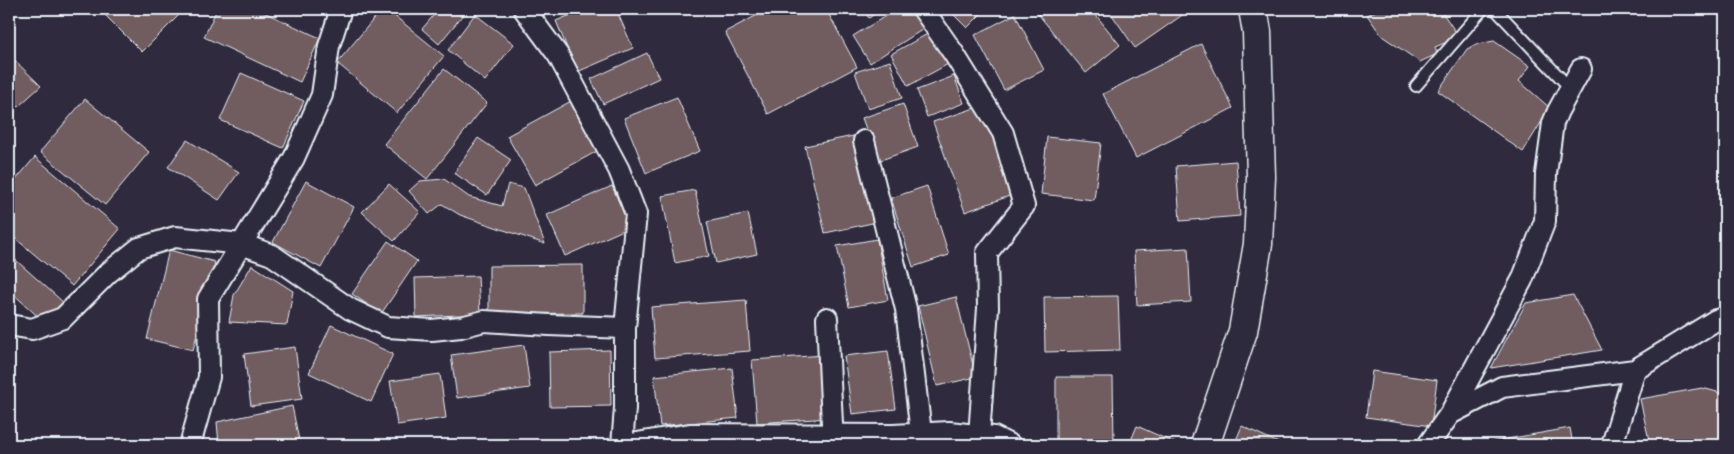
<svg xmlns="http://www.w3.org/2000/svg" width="1734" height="454" font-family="Mali,sans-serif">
<rect width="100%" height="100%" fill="#2f2a3d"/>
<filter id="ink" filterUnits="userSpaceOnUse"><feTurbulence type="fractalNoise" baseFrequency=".02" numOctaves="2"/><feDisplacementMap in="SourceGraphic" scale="10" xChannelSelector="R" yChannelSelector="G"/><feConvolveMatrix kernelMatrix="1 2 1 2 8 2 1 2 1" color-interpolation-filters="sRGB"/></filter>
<g filter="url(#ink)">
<path fill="#715c5f" stroke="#e8f1f8" d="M99,9H180L183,11L142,52Z
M217,9H257L320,38L300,82L204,37Z
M382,9H386L444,56L397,113L337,63Z
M439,9H465L467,10L439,44L422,29Z
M585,9H616L633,48L577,72L556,21Z
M625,9H640L631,15Z
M769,9H826L857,67L768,114L725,32Z
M862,9H881L869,18Z
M897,9H913L925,28L870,63L853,36Z
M948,9H986L967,28Z
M1034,9H1091L1120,45L1086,73Z
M1108,9H1191L1135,48Z
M1380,9H1440L1459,37L1435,47L1437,54L1420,62L1382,36L1367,15Z
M475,14L514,44L485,81L448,50Z
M1015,14L1044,70L1004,90L975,35Z
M933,31L950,63L908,86L891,54Z
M1494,41L1530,66L1519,81L1550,108L1523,152L1438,91L1467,49L1478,44Z
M1201,44L1233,108L1136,158L1103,94Z
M647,53L659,78L603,104L591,79Z
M9,55L41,86L9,115Z
M890,61L902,98L868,109L855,72Z
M444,69L487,103L427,179L384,144Z
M241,73L304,101L283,148L220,120Z
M954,76L964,103L927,117L917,90Z
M677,97L700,151L646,173L624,118Z
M85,99L149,152L105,205L40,152Z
M573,100L601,149L535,185L507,136Z
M903,104L918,147L878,161L862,118Z
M984,105L1015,194L965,212L933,122Z
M858,135L877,222L825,233L805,146Z
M1047,137L1101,143L1094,200L1041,194Z
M478,138L511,160L487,195L454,173Z
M187,140L239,172L219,200L168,167Z
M35,157L120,229L72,286L9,233V188Z
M1236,161L1240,216L1180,221L1176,166Z
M444,179L469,197L502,206L508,184L524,188L545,244L460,215L442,204L429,214L409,191L420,181Z
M306,181L354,207L321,268L273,242Z
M389,184L420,212L394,241L362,212Z
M612,186L630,227L565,256L547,215Z
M927,186L949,255L913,267L891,198Z
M695,190L709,256L675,263L662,196Z
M748,213L757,254L716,263L707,222Z
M877,239L888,300L849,307L837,246Z
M388,241L417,261L381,314L352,294Z
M1188,248L1191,302L1137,305L1134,251Z
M169,250L215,262L193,350L147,339Z
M9,254L64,303L46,324L9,290Z
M252,265L293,291L287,325L229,322L234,295Z
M583,265V313L489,314V266Z
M478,276L480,314L416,317L415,278Z
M1573,295L1602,350L1491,368L1526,303Z
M1118,296L1120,350L1045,352L1044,297Z
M956,297L976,377L937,386L918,306Z
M746,300L750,351L655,358L651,307Z
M331,325L393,354L371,402L309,373Z
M524,345L530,388L457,398L451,355Z
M295,347L302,399L251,406L244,354Z
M610,350L611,406L550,407L549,352Z
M888,351L896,409L852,414L844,356Z
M825,355L829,418L757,423L752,360Z
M732,368L738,418L660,426L654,376Z
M1372,371L1437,380L1431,426L1366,417Z
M440,374L446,418L397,425L390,381Z
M1056,377H1113L1114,445H1056Z
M1702,388L1725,394V445H1650L1640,399Z
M292,406L300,445H219L217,422Z
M1137,426L1175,443L1174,445H1129Z
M1242,426L1283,445H1234Z
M1570,428L1573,445H1485L1484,443Z
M825,444V445H759Z"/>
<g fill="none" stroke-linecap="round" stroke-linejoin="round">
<g stroke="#e8f1f8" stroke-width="14">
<path id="lane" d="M1495,9L1570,88
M1416,86L1483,9"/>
</g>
<g stroke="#e8f1f8" stroke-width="24">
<path id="street" d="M524,9L558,55L619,170L636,214L625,328V408L622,445
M923,9L954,54L1003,133L1024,206L987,253L988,308L979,436
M864,141L906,309L921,433
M827,318L833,445
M9,325L32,329L63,318L108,273L139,248L175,237L241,244L272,255L350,309L388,327L432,330L461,327L484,321L549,325L625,328
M1450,414L1522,280L1545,221L1546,174L1553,123L1558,111L1581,69
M190,445L209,377L208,299L294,158L322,95L329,46L341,9
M625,445L690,434L893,435L949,432L994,437L1010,445
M1428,445L1450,414L1502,387L1635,370
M1612,445L1635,370L1716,320L1725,318"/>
</g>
<g stroke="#e8f1f8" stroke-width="31">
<path id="secondary" d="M1205,445L1243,331L1258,244L1261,177L1257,32L1253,9"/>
</g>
<use href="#lane" stroke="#2f2a3d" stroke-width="10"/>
<use href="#street" stroke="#2f2a3d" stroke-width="20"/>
<use href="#secondary" stroke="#2f2a3d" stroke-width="28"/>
</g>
</g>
<rect width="1734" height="454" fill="none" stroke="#2f2a3d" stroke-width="30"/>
<rect x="15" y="15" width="1704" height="424" fill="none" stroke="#e8f1f8" stroke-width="2" filter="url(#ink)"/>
</svg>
